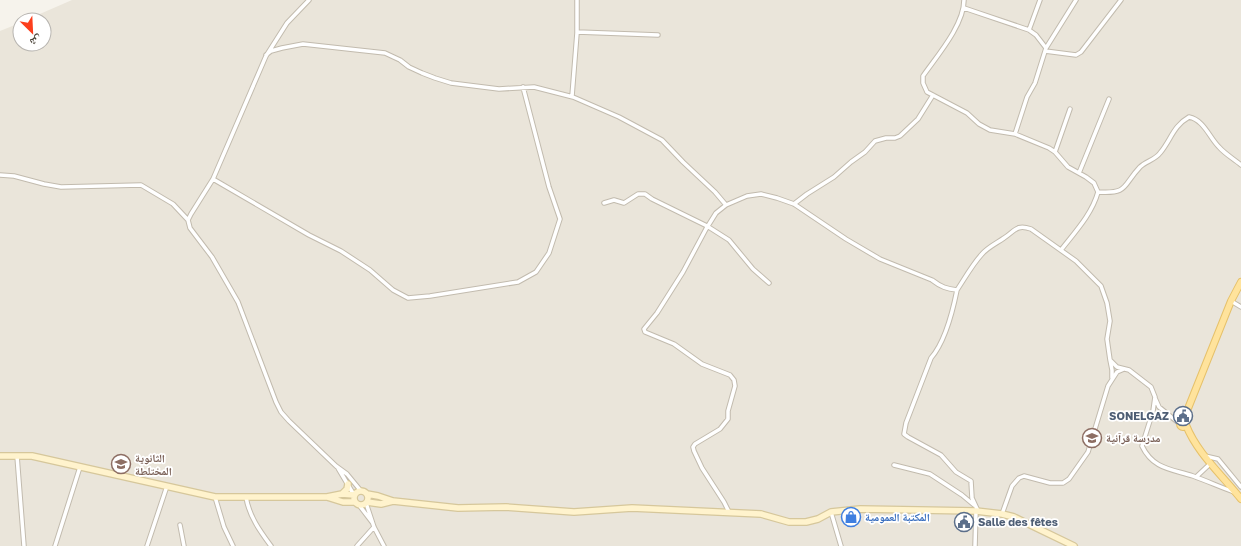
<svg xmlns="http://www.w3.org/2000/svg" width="1241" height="546" font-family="'Golos Text','Noto Naskh Arabic',sans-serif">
<rect width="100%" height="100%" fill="#f6f3ec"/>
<path fill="#eae5da" d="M72,0H1241V546H0V31L20,23V44H44V20H26Z"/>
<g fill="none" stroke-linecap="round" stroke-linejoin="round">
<g stroke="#c2bbae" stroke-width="5.5">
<path id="street" d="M309,0L287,23L266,56L213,179L191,214L188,220L190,228L212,257L238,302L276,402L281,412L289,421L336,466L347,474L361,491
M964,0C964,25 937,56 923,76V83L927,92L967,113L979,124L990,130L1015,134L1049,148L1055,152L1068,167L1086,177L1094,183L1098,192C1092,214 1075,232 1061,250
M1040,0L1029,30L1036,35L1046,48
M964,8L1029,30
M577,32L658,35
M1045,51L1076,55L1081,52L1121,0
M266,55L271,51L282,48L303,44L385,53L400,60L409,67L422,73L435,78L451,83L499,89L534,87L573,97L619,117L662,140L683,162L715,192L726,205
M572,96L577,33V0
M1015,134L1027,97L1035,83L1046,48L1076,0
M1055,152L1070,109
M1079,173L1109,99
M0,175L14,176L44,184L61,187L141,185L173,204L188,220
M213,179L309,235L341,251L370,270L393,290L408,298L430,296L518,282L536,272L549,253L560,219L549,187L523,87
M1098,192C1129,194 1122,186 1140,167C1146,161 1155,160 1160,153C1171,140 1173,126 1189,117C1204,120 1209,137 1219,147C1225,154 1234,159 1241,165
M604,203L614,200L624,203L638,194H645L652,199L707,226L729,240L753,269L769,283
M794,204L807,194L834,177L851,162L865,152L875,141L886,138H895L900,136L918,119L933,95
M957,290C953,310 945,342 931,358L906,423L904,434L908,437L941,455L956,472L971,481L972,498L978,511
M1231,301L1241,307
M1110,360L1112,370V378
M1155,398L1159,407L1180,424
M17,456L24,546
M1205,456L1218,459L1241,487
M894,465L930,474L962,495L974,505
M338,468L354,495
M1196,477L1211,463
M215,497L224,527L233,546
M246,497C249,516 260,531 271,546
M366,503L374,527L384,546
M359,505L372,522
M729,512L724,502L702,468L694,451L693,447L695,444L720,429L728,419V411L735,386L734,380L730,375L702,364L674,344L645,332L644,329L657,313L683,272L706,229L716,213L726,205L747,196L761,194L777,198L794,204L846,239L880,259L932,280C941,287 947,289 957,290C965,278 972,265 982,254C988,247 997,243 1004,238C1015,231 1016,224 1031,229L1076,261L1101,286L1107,303L1110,321L1107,339L1110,360L1117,367L1129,370L1151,387L1155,397L1153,411L1142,446C1153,469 1171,469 1193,476C1207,481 1220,487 1234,492
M831,512L841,546
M1002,514L1012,486L1019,478L1024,476L1050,483H1063L1069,479L1088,452L1108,386L1117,372L1124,369
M180,525L184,546
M55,546L80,467
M147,546L167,486
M357,546L374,527
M975,546L976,511"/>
</g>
<g stroke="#d6c79b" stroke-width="8">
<path id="secondary" d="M0,456H32L215,497H327L342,494L354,495
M354 498a7 7 0 1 1 14 0a7 7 0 1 1-14 0Z
M342,494L347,489L348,484
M367,494L378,496L393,501
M327,497L343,502H354
M367,502L381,504L393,501L458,508L506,507L574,512L632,508L761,514L789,522H806L818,519L831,512L860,509L976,511L1002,514L1014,517L1074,546"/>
</g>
<g stroke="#e6c16a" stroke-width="8">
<path id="primary" d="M1180 424a3 3 0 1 1 6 0a3 3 0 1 1-6 0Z
M1183,421L1231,301L1241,282
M1186,425C1197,453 1222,475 1241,499"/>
</g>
<use href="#street" stroke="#fff" stroke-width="3.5"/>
<use href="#secondary" stroke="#fff3cd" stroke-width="5.5"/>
<use href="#primary" stroke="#ffe39c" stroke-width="6"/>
</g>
<defs>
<g id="civic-ring" transform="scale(1)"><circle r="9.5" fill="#fff" stroke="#5c6f8a" stroke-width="1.5"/><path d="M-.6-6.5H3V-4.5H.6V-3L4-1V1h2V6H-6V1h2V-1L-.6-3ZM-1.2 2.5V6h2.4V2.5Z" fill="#5c6f8a"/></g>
<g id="school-ring" transform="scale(1)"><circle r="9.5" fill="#fff" stroke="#8d6e63" stroke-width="1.5"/><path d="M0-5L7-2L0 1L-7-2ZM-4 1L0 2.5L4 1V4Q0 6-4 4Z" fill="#8d6e63"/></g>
<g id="shop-ring" transform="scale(1)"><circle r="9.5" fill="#fff" stroke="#3f7fe0" stroke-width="1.5"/><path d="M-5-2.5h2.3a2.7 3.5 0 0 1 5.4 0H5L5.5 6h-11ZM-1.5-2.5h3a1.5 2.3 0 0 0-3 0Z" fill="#3f7fe0"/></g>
</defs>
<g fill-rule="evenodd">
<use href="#civic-ring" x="1183" y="416"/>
<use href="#school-ring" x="1092" y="438"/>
<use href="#school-ring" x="121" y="464"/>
<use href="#shop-ring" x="851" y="517"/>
<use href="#civic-ring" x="964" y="522"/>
</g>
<g text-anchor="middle" stroke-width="3.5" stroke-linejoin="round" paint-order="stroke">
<g font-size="11" font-weight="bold" fill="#4e5e75" stroke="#fff" text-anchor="end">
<text x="1169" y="420">SONELGAZ</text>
<text x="978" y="526" text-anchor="start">Salle des fêtes</text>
</g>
<g font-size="11" font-weight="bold" fill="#785e54" stroke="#fff" text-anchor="start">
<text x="1106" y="442">مدرسة قرآنية</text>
<text x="135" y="462">الثانوية<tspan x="135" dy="13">المختلطة</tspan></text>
</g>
<g font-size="11" font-weight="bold" fill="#366cbe" stroke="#fff" text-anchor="start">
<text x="865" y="521">المكتبة العمومية</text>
</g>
</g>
<g transform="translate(32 32) rotate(156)"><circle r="19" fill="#ffffff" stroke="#b7b4b0"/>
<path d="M0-3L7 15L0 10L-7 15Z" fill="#fc3f1d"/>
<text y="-6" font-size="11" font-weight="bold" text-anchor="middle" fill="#4b4439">ش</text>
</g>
</svg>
